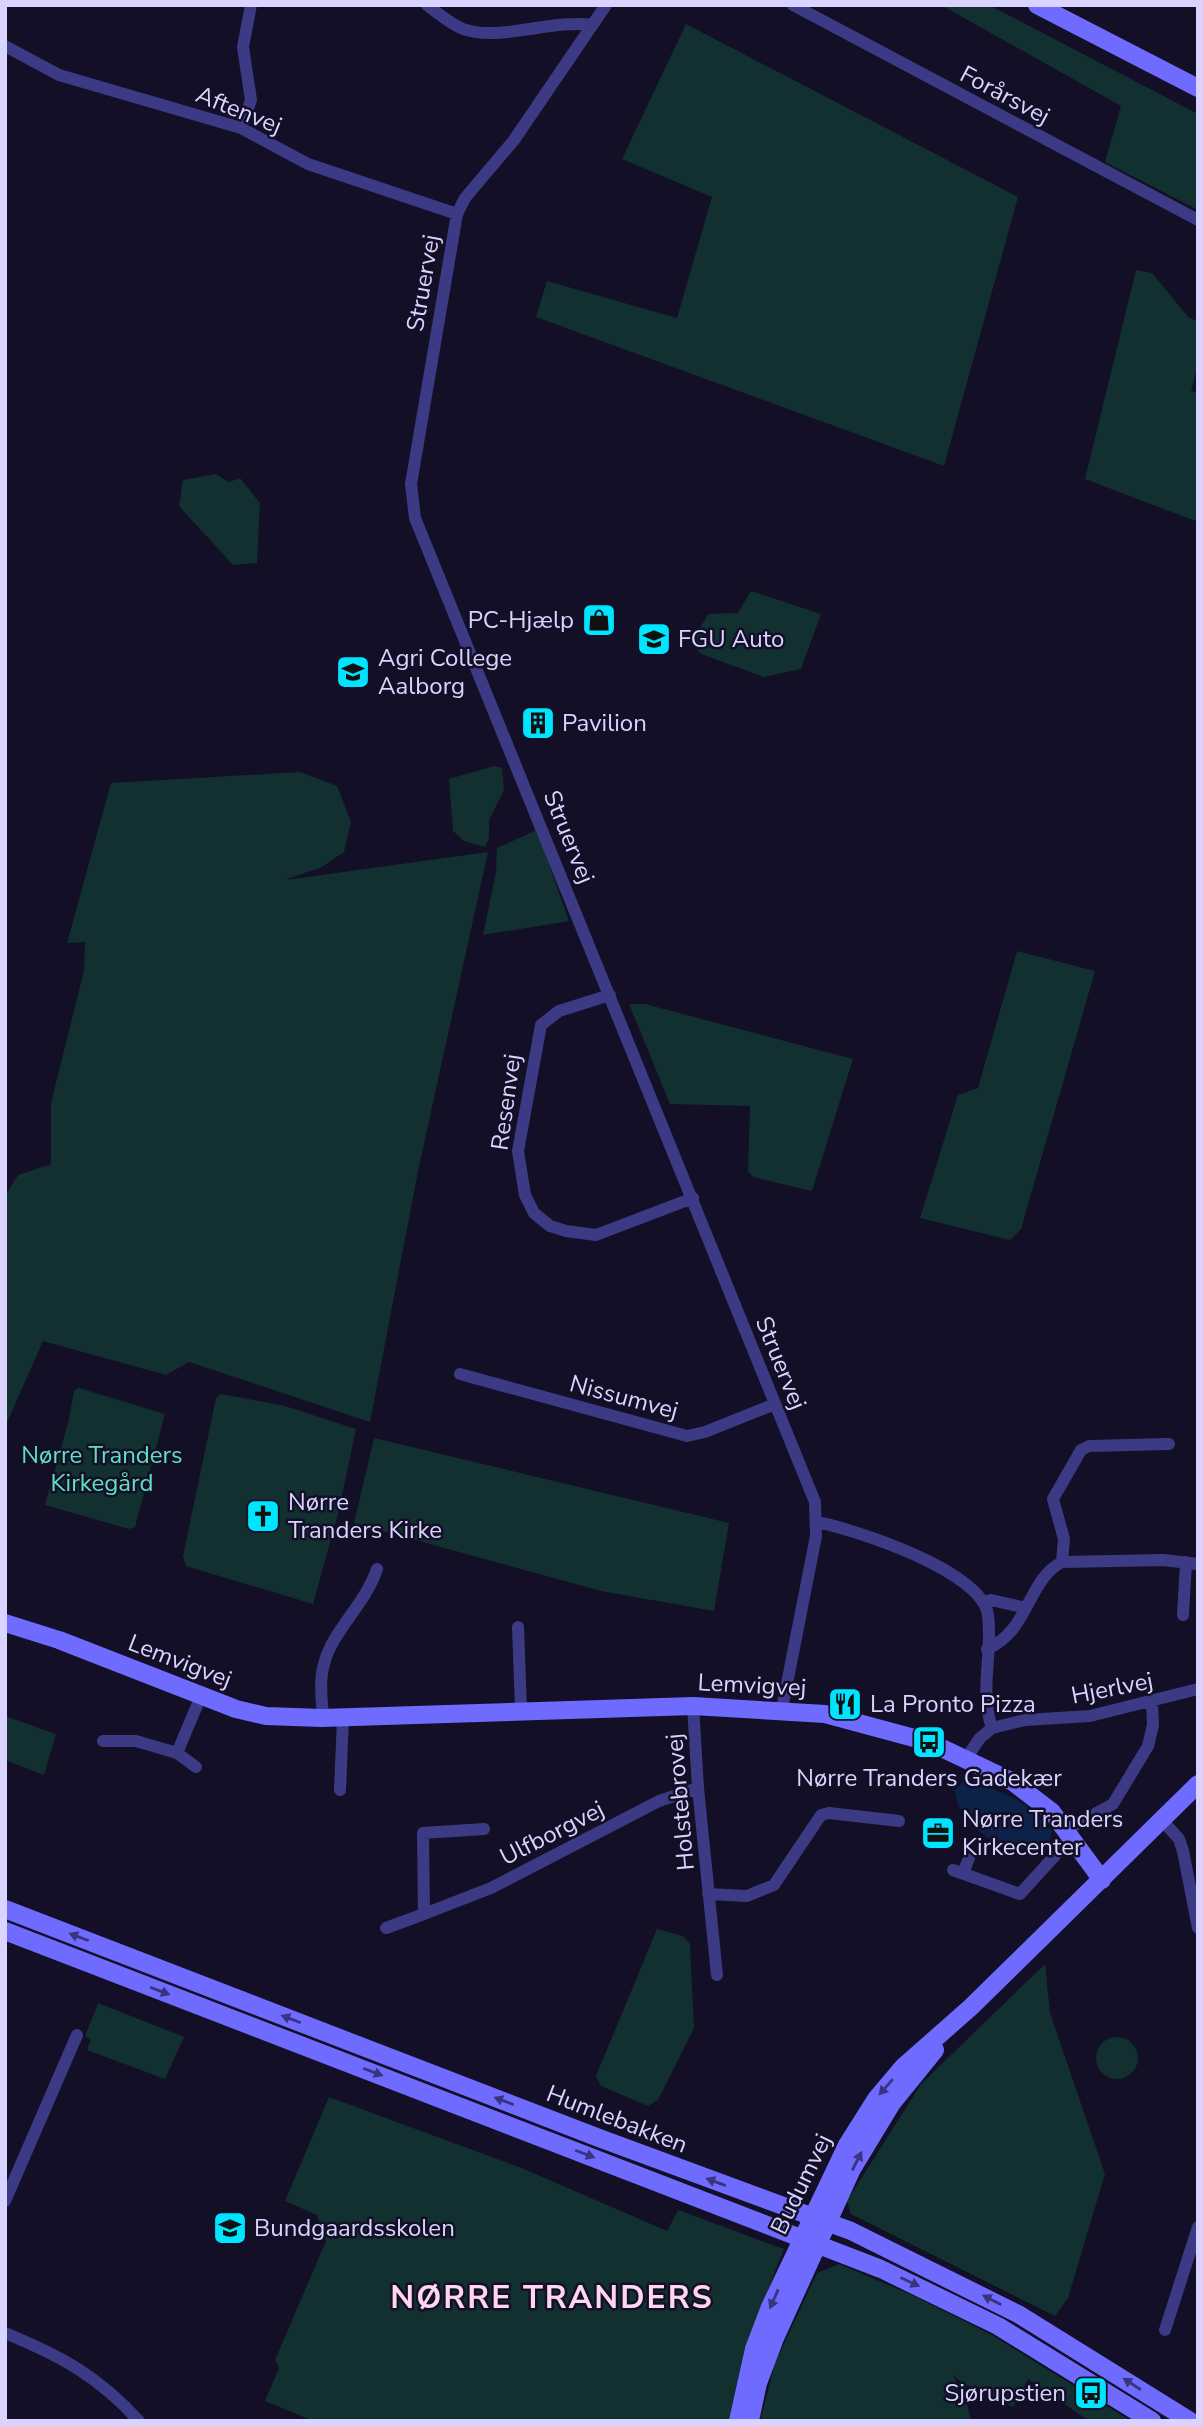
<svg xmlns="http://www.w3.org/2000/svg" width="1203" height="2426" font-family="'Nunito Sans',sans-serif">
<rect width="100%" height="100%" fill="#130f26"/>
<path fill="#12302f" d="M941,5H989L1198,114V210L1105,162L1121,106Z
M686,24L1018,197L944,466L536,317L547,281L677,318L712,197L622,159Z
M1136,270L1152,273L1189,318L1198,321V364L1191,391L1198,393V522L1085,479Z
M216,474L229,482L240,478L260,503L257,563L233,565L179,506L183,480Z
M751,591L821,614L801,669L764,677L701,654L691,643L708,614L738,613Z
M494,766L502,768L504,790L489,820V838L485,847L464,841L453,831L449,779Z
M300,772L337,786L351,822L344,852L322,867L285,880L488,852L418,1171L370,1422L189,1362L166,1375L43,1341L5,1427V1196L18,1175L51,1164V1103L84,971L85,942L67,943L111,783Z
M537,830L569,921L483,935L496,872L497,848Z
M1017,951L1095,971L1021,1229L1010,1240L920,1218L958,1095L978,1088Z
M629,1004H645L853,1059L812,1191L753,1177L748,1171L750,1106L670,1104Z
M79,1388L165,1414L135,1527L129,1529L45,1505L68,1423L74,1391Z
M221,1394L285,1406L356,1429L338,1514L313,1604L186,1566L183,1556L216,1398Z
M374,1438L729,1523L714,1611L601,1591L354,1523Z
M5,1716L56,1734L44,1775L5,1760Z
M657,1929L683,1936L690,1944L694,2028L658,2100L648,2106L601,2086L596,2076Z
M1045,1964L1050,2013L1105,2174L1068,2298L1055,2316L851,2214L847,2201L921,2084Z
M98,2003L184,2037L165,2079L87,2050L91,2040L85,2036Z
M1096 2058a21 21 0 1 1 42 0a21 21 0 1 1-42 0Z
M329,2097L524,2169L667,2231L678,2210L784,2249C761,2305 742,2361 733,2421H313L265,2401L279,2368L275,2360L326,2241L317,2215L285,2201Z
M839,2264L912,2295L990,2334L1131,2421H1089L1028,2379L1013,2407L962,2383L953,2375L965,2397L971,2421H760L775,2363L817,2273Z"/>
<path fill="#0c2248" d="M967,1776L1023,1803L1052,1830L1050,1840C1017,1865 958,1830 955,1791Z"/>
<g fill="none" stroke-linecap="round" stroke-linejoin="round">
<path stroke="#3d3a85" stroke-width="12" d="M427,5C439,14 450,24 463,29C499,42 552,19 592,25
M606,5L514,140L465,198L457,214L411,484L415,518L815,1502L816,1536L782,1709
M793,5L1198,220
M5,46L59,75L241,128L308,164L457,214
M241,128L251,100L243,47L251,5
M610,995L559,1011L541,1025L518,1151L525,1195L534,1213L550,1226L566,1231L596,1235L693,1198
M460,1374L687,1436L705,1432L775,1404
M817,1522C857,1530 982,1571 988,1615C993,1654 979,1690 992,1728L980,1738L965,1760
M1062,1562L1064,1539L1053,1499L1081,1450L1089,1446L1169,1444
M984,1602L991,1600L1026,1608
M1183,1615L1186,1562
M518,1627L521,1709
M987,1649C1030,1630 1027,1580 1062,1562L1163,1560L1198,1564
M693,1706L698,1788L717,1975
M323,1718C322,1701 319,1681 324,1664C332,1631 365,1605 377,1569
M992,1728L1025,1720L1090,1716L1198,1689
M103,1741H136L177,1753L201,1696
M177,1753L196,1767
M340,1790L343,1718
M1162,1820L1179,1839L1183,1851L1198,1928
M484,1829L423,1833L424,1914L491,1888L659,1801L698,1788
M1066,1830L1113,1804L1148,1746L1153,1725L1152,1703
M953,1870L1020,1894L1071,1838
M963,1873L969,1858
M708,1894L747,1896L774,1885L821,1815L829,1813L899,1821
M386,1928L424,1914
M5,2201L77,2035
M1165,2330L1198,2227
M5,2333C61,2356 98,2376 139,2421"/>
<path stroke="#6f6bff" stroke-width="18" d="M1037,5L1198,88
M5,1623L59,1640L236,1709L266,1716L322,1718L693,1706L825,1714L929,1742L1013,1782L1052,1812L1102,1880
M5,1909L599,2138L851,2231L1018,2314L1190,2421
M5,1931L881,2269L998,2326L1152,2421
M751,2416L758,2383L775,2338L852,2169L892,2103L935,2050
M738,2421L754,2349L770,2307L847,2145L876,2099L903,2067L971,2007L1198,1784"/>
</g>
<defs><path id="oneway-solid" d="M-6-.8H1V-3.2L6.5 0L1 3.2V.8H-6Z" transform="scale(1.75)"/></defs>
<g fill="#38347d">
<use href="#oneway-solid" transform="translate(79 1937) rotate(-159)"/>
<use href="#oneway-solid" transform="translate(160 1991) rotate(21)"/>
<use href="#oneway-solid" transform="translate(291 2019) rotate(-159)"/>
<use href="#oneway-solid" transform="translate(373 2072) rotate(21)"/>
<use href="#oneway-solid" transform="translate(886 2087) rotate(131)"/>
<use href="#oneway-solid" transform="translate(504 2101) rotate(-159)"/>
<use href="#oneway-solid" transform="translate(585 2154) rotate(21)"/>
<use href="#oneway-solid" transform="translate(857 2161) rotate(-63)"/>
<use href="#oneway-solid" transform="translate(716 2182) rotate(-160)"/>
<use href="#oneway-solid" transform="translate(910 2282) rotate(25)"/>
<use href="#oneway-solid" transform="translate(774 2299) rotate(114)"/>
<use href="#oneway-solid" transform="translate(992 2300) rotate(-153)"/>
<use href="#oneway-solid" transform="translate(1132 2384) rotate(-147)"/>
</g>
<defs>
<g id="shop-square" transform="scale(1.75)"><rect x="-9" y="-9" width="18" height="18" rx="4" fill="#00e5ff" stroke="#130f26"/><path d="M-5-2.5h2.3a2.7 3.5 0 0 1 5.4 0H5L5.5 6h-11ZM-1.5-2.5h3a1.5 2.3 0 0 0-3 0Z" fill="#111"/></g>
<g id="school-square" transform="scale(1.75)"><rect x="-9" y="-9" width="18" height="18" rx="4" fill="#00e5ff" stroke="#130f26"/><path d="M0-5L7-2L0 1L-7-2ZM-4 1L0 2.5L4 1V4Q0 6-4 4Z" fill="#111"/></g>
<g id="university-square" transform="scale(1.75)"><rect x="-9" y="-9" width="18" height="18" rx="4" fill="#00e5ff" stroke="#130f26"/><path d="M0-5L7-2L0 1L-7-2ZM-4 1L0 2.5L4 1V4Q0 6-4 4Z" fill="#111"/></g>
<g id="building-square" transform="scale(1.75)"><rect x="-9" y="-9" width="18" height="18" rx="4" fill="#00e5ff" stroke="#130f26"/><path d="M-4-6H4V6H1V3H-1V6H-4ZM-2.5-4.3h1.7v1.8h-1.7ZM.8-4.3h1.7v1.8H.8ZM-2.5-1h1.7V.8h-1.7ZM.8-1h1.7V.8H.8Z" fill="#111"/></g>
<g id="church-square" transform="scale(1.75)"><rect x="-9" y="-9" width="18" height="18" rx="4" fill="#00e5ff" stroke="#130f26"/><path d="M-1.2-6h2.4v3.5h3.3v2.4h-3.3V6h-2.4V-.1h-3.3v-2.4h3.3Z" fill="#111"/></g>
<g id="restaurant-square" transform="scale(1.75)"><rect x="-9" y="-9" width="18" height="18" rx="4" fill="#00e5ff" stroke="#130f26"/><path d="M-5-6h1v4h1v-4h1v4h1v-4h1v5L-1.5 .5V6h-2V.5L-5-1ZM5-6V6H3V1.5H1.5Q1.5-4 5-6Z" fill="#111"/></g>
<g id="bus-square" transform="scale(1.75)"><rect x="-9" y="-9" width="18" height="18" rx="4" fill="#00e5ff" stroke="#130f26"/><path d="M-5-6H5V4H4V6H2V4H-2V6H-4V4H-5ZM-3.5-4V0h7V-4ZM-3.5 1.2v1.5H-2V1.2ZM2 1.2v1.5H3.5V1.2Z" fill="#111"/></g>
<g id="office-square" transform="scale(1.75)"><rect x="-9" y="-9" width="18" height="18" rx="4" fill="#00e5ff" stroke="#130f26"/><path d="M-6-3h4V-5.5h4V-3h4V5H-6ZM-1-4.5V-3h2v-1.5ZM-6 0V1H6V0Z" fill="#111"/></g>
</defs>
<g fill-rule="evenodd">
<use href="#shop-square" x="599" y="620"/>
<use href="#school-square" x="654" y="639"/>
<use href="#university-square" x="353" y="672"/>
<use href="#building-square" x="538" y="723"/>
<use href="#church-square" x="263" y="1516"/>
<use href="#restaurant-square" x="845" y="1704"/>
<use href="#bus-square" x="929" y="1742"/>
<use href="#office-square" x="938" y="1833"/>
<use href="#school-square" x="230" y="2228"/>
<use href="#bus-square" x="1091" y="2393"/>
</g>
<g text-anchor="middle" stroke-width="5" stroke-linejoin="round" paint-order="stroke">
<g font-size="24" fill="#d9d4ff" stroke="#130f26">
<text transform="translate(1005 95) rotate(28)" y="8">Forårsvej</text>
<text transform="translate(239 110) rotate(22)" y="8">Aftenvej</text>
<text transform="translate(423 283) rotate(-80)" y="8">Struervej</text>
<text transform="translate(569 837) rotate(68)" y="8">Struervej</text>
<text transform="translate(506 1102) rotate(-82)" y="8">Resenvej</text>
<text transform="translate(781 1363) rotate(68)" y="8">Struervej</text>
<text transform="translate(624 1397) rotate(15)" y="8">Nissumvej</text>
<text transform="translate(180 1661) rotate(21)" y="8">Lemvigvej</text>
<text transform="translate(752 1685) rotate(3)" y="8">Lemvigvej</text>
<text transform="translate(1112 1688) rotate(-11)" y="8">Hjerlvej</text>
<text transform="translate(680 1802) rotate(-95)" y="8">Holstebrovej</text>
<text transform="translate(552 1833) rotate(-27)" y="8">Ulfborgvej</text>
<text transform="translate(617 2119) rotate(21)" y="8">Humlebakken</text>
<text transform="translate(801 2184) rotate(-64)" y="8">Budumvej</text>
</g>
<g font-size="24" fill="#d9d4ff" stroke="#130f26" text-anchor="start">
<text x="574" y="628" text-anchor="end">PC-Hjælp</text>
<text x="678" y="647">FGU Auto</text>
<text x="378" y="666">Agri College<tspan x="378" dy="28">Aalborg</tspan></text>
<text x="562" y="731">Pavilion</text>
<text x="288" y="1510">Nørre<tspan x="288" dy="28">Tranders Kirke</tspan></text>
<text x="870" y="1712">La Pronto Pizza</text>
<text x="929" y="1786" text-anchor="middle">Nørre Tranders Gadekær</text>
<text x="962" y="1827">Nørre Tranders<tspan x="962" dy="28">Kirkecenter</tspan></text>
<text x="254" y="2236">Bundgaardsskolen</text>
<text x="1066" y="2401" text-anchor="end">Sjørupstien</text>
</g>
<g font-size="24" fill="#5fe0c0" stroke="#130f26">
<text x="102" y="1463">Nørre Tranders<tspan x="102" dy="28">Kirkegård</tspan></text>
</g>
<g font-size="32" font-weight="bold" letter-spacing="2" fill="#ffd6f0" stroke="#130f26">
<text x="552" y="2308">NØRRE TRANDERS</text>
</g>
</g>
<rect width="1203" height="2426" fill="none" stroke="#d9d4ff" stroke-width="14"/>
</svg>
